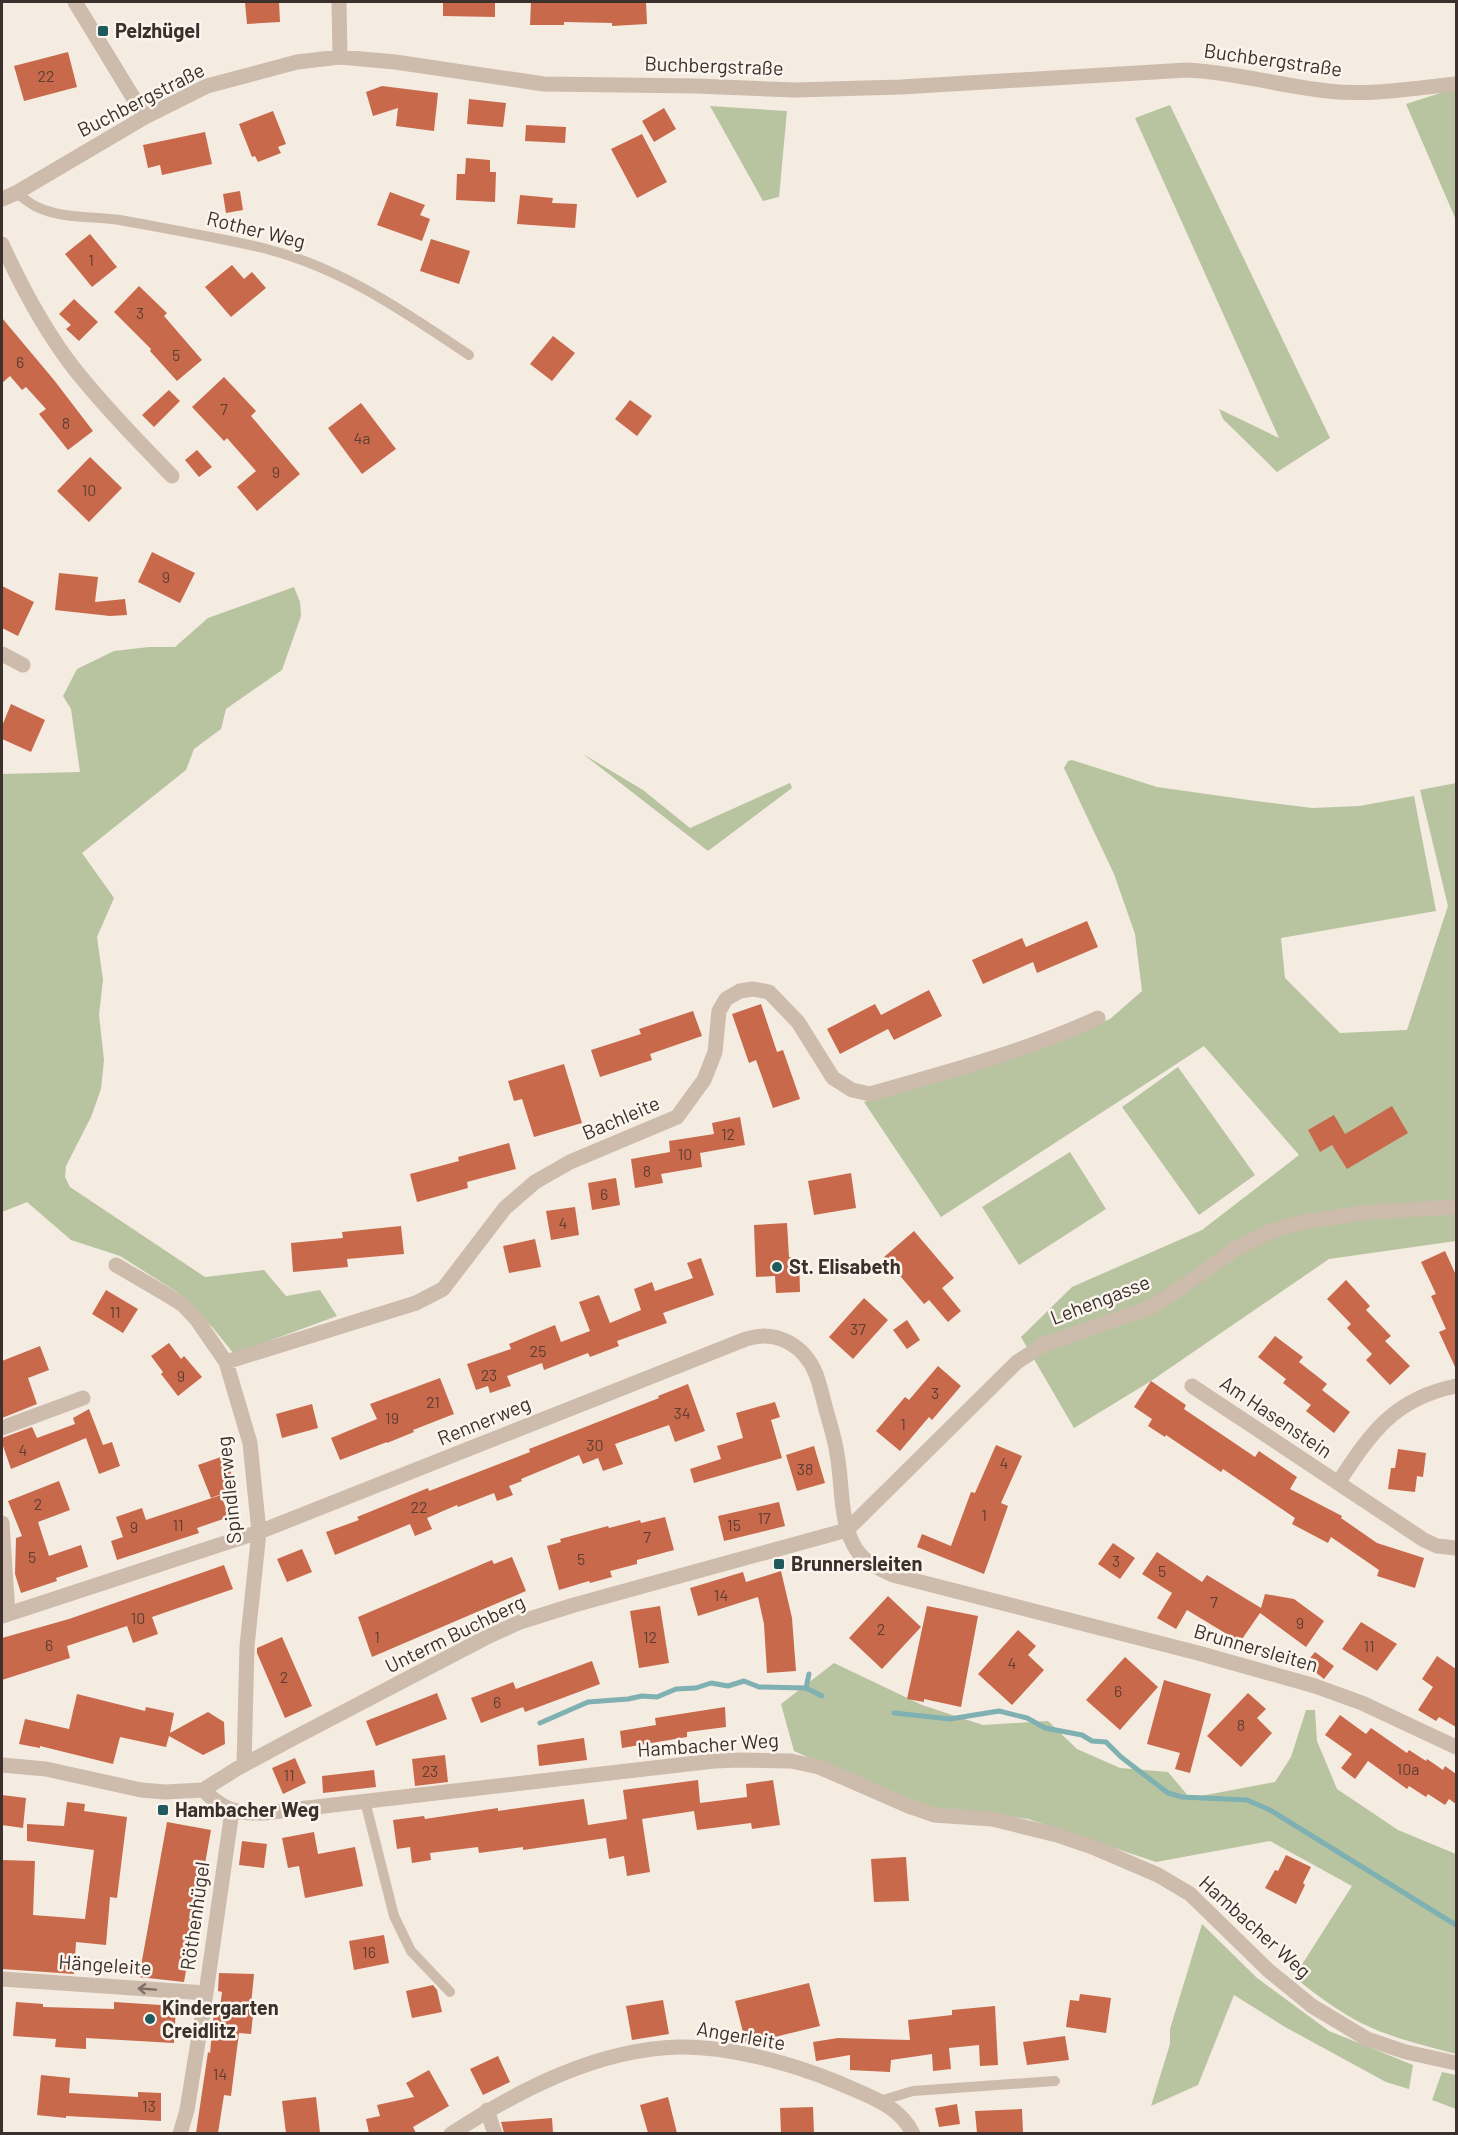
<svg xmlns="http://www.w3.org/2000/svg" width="1458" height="2135" font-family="Barlow,sans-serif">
<rect width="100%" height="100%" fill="#f4ebe1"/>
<path fill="#b8c4a0" d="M1456,88V220L1406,104Z
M1170,105L1330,438L1277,472L1223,419L1219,409L1279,438L1135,118Z
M710,106L787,111L779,197L763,201Z
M294,587L300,602L301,616L282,670L226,709L221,729L194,749L186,770L82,853L114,898L97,937L103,980L99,1015L104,1060L101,1089L91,1117L66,1166L65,1177L70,1187L205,1277L264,1270L286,1296L320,1290L337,1316L234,1354L213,1328L177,1292L120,1256L71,1240L27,1202L2,1212V774L80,772L71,709L63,696L77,669L114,651L149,647H175L208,618Z
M583,754L643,790L690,828L790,783L792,788L708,851Z
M1072,760L1157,787L1256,801L1312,808L1359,806L1414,796L1436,911L1281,938L1285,978L1340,1033L1407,1030L1448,906L1420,790L1456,783V1241L1329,1259L1151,1381L1074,1428L1021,1337L1072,1287L1202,1230L1299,1155L1204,1046L941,1217L864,1102L1012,1057L1110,1019L1142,991L1135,934L1114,874L1064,768L1068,761Z
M1178,1067L1255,1175L1199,1215L1122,1107Z
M1070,1152L1106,1209L1019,1265L982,1207Z
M834,1663L922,1705L983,1725L1048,1721L1077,1749L1120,1768L1168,1772L1190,1798L1275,1782L1291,1757L1306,1710H1315L1317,1741L1337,1789L1398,1830L1456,1854V2054C1428,2046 1399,2040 1372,2028C1344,2016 1319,1997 1294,1977L1352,1886L1270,1841L1156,1862L1028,1819L919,1806L794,1751L781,1704Z
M1202,1924L1257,1978L1329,2031L1413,2065L1409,2089L1386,2082L1285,2027L1234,1995L1198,2085L1151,2106L1170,2044V2029Z
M1442,2072L1456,2075V2109L1432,2100Z"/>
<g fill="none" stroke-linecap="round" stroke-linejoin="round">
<path stroke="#7fb0b2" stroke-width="5" d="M806,1688L809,1674
M894,1713L950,1719L999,1711L1027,1718L1045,1728L1082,1735L1092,1741L1106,1742L1121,1757L1168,1793L1182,1797L1247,1800L1270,1810L1456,1925
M540,1723L588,1702L628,1699L642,1696L657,1697L676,1689L696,1688L711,1683L728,1686L744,1681L759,1687L806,1688L822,1696"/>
</g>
<path fill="#c8694b" d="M245,2H279L280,22L247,24Z
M443,2H495V17L443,16Z
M531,2H646L647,24L612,26V23L564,22V25H530Z
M68,52L77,87L24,101L14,66Z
M382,86L438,93L434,131L396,126L398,108L373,116L366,92Z
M469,99L506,103L503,127L467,124Z
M664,108L676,129L654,142L642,121Z
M273,111L286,144L278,147L281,153L258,162L255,156L252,157L239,124Z
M526,125L566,127L565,143L525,141Z
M205,132L212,164L162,175L160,165L148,168L143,145Z
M642,134L667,182L637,198L611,149Z
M466,158L490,160V172H496L495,202L456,200L457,174H465Z
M240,191L243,210L226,213L223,194Z
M390,192L425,205L420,215L430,219L422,241L377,225Z
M520,195L553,198L552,203L577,204L575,228L517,224Z
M90,234L117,267L92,287L65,254Z
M431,239L470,251L459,284L420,271Z
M232,265L244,279L252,272L266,288L231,317L205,287Z
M139,286L167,313L164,316L202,360L177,381L150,351L151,349L114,312Z
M74,299L98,322L79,341L66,329L71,325L59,314Z
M2,318L54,380L93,431L68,450L39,414L46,409L26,387L22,390L10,376L2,383Z
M553,336L575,353L552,381L530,364Z
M224,377L256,411L251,416L300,474L257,511L237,487L256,471L227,438L224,441L192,407Z
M169,390L180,401L154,427L142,415Z
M630,400L652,416L637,436L615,419Z
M361,403L396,449L362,474L328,428Z
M197,450L212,467L199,477L185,460Z
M90,457L122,488L89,522L57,491Z
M152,552L195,573L180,603L138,582Z
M59,573L98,577L95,602L125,599L127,615L110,616L55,610Z
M2,586L34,602L18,636L2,628Z
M11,704L45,720L31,752L2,739V726Z
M1087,921L1098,947L1037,973L1033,962L983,984L972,960L1022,938L1026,947Z
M929,990L942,1016L894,1040L888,1029L840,1054L827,1029L875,1004L881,1015Z
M761,1004L777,1052L783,1050L800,1099L773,1108L756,1060L749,1063L732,1014Z
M693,1011L702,1036L650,1054L652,1060L600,1077L591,1050L641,1034L639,1029Z
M564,1064L582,1123L534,1137L522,1099L514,1101L508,1081Z
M1392,1106L1408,1133L1347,1169L1332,1145L1320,1152L1308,1130L1334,1115L1345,1134Z
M740,1117L745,1145L700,1153L702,1167L661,1174L663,1183L635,1188L631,1159L670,1152L669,1141L714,1134L712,1123Z
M509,1143L516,1169L467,1182L468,1188L417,1202L410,1174L459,1161L458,1157Z
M851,1173L856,1208L814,1215L808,1181Z
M616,1178L620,1205L592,1210L588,1183Z
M575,1207L579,1235L551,1240L546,1211Z
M787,1223L789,1257H799L800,1292L776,1293L775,1276L756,1277L754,1225Z
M401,1226L404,1254L347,1259L348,1267L293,1272L291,1243L343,1238L342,1232Z
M914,1231L954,1278L942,1288L961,1311L948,1322L929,1300L924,1304L884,1257Z
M535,1239L541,1267L509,1273L503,1246Z
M1445,1251L1456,1275V1369L1439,1332L1446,1329L1431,1296L1436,1294L1421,1262Z
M701,1258L714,1295L663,1313L667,1323L617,1341L619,1346L590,1357L588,1353L544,1370L542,1363L507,1376L511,1386L490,1393L488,1386L476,1390L467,1364L511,1349L509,1344L555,1325L561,1342L590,1331L579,1302L599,1295L610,1323L641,1310L634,1289L652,1282L655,1291L693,1278L687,1263Z
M1346,1280L1370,1306L1366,1310L1391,1336L1385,1341L1410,1366L1390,1385L1366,1360L1372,1354L1347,1328L1351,1324L1327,1299Z
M106,1290L138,1309L123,1333L92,1314Z
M864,1298L888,1320L853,1359L829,1337Z
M907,1320L920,1340L907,1349L893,1330Z
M1275,1336L1303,1357L1299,1362L1327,1384L1322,1390L1350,1412L1334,1433L1306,1411L1311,1405L1283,1383L1286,1379L1258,1357Z
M169,1343L181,1359L184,1356L202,1377L178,1396L161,1374L163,1372L151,1356Z
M40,1346L49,1370L28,1378L37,1404L2,1418V1361Z
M938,1366L961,1386L932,1420L929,1417L900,1451L876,1431L905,1397L909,1400Z
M440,1378L454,1414L413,1430L414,1432L387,1443V1442L340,1460L331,1438L377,1419L370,1404Z
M1151,1381L1186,1405L1184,1409L1255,1457L1259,1451L1297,1477L1290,1489L1342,1516L1341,1518L1377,1543L1424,1558L1415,1588L1377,1576L1379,1570L1331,1537L1328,1543L1292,1524L1295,1518L1223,1469L1221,1472L1166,1435L1165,1437L1148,1426L1152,1419L1134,1407Z
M688,1384L705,1431L675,1442L669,1425L615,1444L623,1464L603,1471L598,1458L583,1464L579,1455L521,1479L522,1481L509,1486L513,1495L497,1501L494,1493L458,1507L457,1505L427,1518L432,1529L415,1536L410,1524L335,1555L326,1532L359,1520L357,1517L428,1488L429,1491L530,1452L529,1449L659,1398L658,1396Z
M775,1402L780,1417L771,1420L782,1458L694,1483L690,1469L721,1459L717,1446L743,1438L736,1413Z
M312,1404L318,1428L282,1438L276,1414Z
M89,1409L103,1445L112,1442L120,1466L99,1474L86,1438L11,1469L2,1443V1438L32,1427L37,1438L75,1424L73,1418Z
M996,1445L1022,1456L1001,1503L1008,1506L984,1574L917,1547L922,1534L951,1546L971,1492L975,1493Z
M814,1446L825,1483L797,1491L786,1455Z
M1398,1449L1426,1453L1423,1477L1417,1476L1415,1492L1388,1489L1391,1468H1395Z
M221,1457L224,1466L228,1465L235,1483L230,1485L232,1490L211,1498L198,1465Z
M59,1481L70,1510L38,1522L49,1556L81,1545L88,1567L56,1578L57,1581L21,1593L15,1574L16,1538L22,1536L8,1501Z
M221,1495L229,1517L197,1528L199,1533L117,1560L111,1541L123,1537L116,1517L142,1508L146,1520Z
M779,1502L785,1526L724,1541L718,1516Z
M665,1517L674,1550L637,1560V1564L610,1571L612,1577L590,1583L589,1581L559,1590L547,1546L561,1542L560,1539L608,1526L609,1528L640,1520L641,1523Z
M1113,1543L1135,1558L1120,1579L1098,1564Z
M302,1549L312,1572L287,1582L277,1559Z
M1157,1552L1202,1582L1207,1575L1261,1608L1265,1594L1294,1599L1324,1621L1306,1647L1260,1613L1240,1642L1187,1610L1176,1629L1157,1618L1172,1593L1142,1574Z
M512,1557L526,1591L372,1657L358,1617L492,1560L494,1564Z
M224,1565L233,1589L152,1617L158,1634L133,1643L127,1626L67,1646L70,1658L2,1680V1638L69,1619Z
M781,1571L792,1618L796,1671L767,1673L764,1624L758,1597L698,1616L690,1588L743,1572L746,1582Z
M888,1596L921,1627L882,1669L849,1638Z
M660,1606L669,1663L639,1668L630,1611Z
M927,1606L978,1616L961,1707L924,1699V1702L907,1699Z
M1361,1622L1397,1644L1377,1671L1342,1649Z
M1018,1630L1036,1646L1028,1655L1044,1670L1012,1705L978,1674Z
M282,1637L312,1706L285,1718L257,1653V1648Z
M1315,1652L1334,1666L1324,1679L1305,1664Z
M1437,1656L1456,1669V1727L1439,1717L1436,1721L1418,1710L1433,1687L1422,1679Z
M1125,1657L1158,1687L1120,1730L1086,1700Z
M592,1661L600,1684L525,1712L523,1707L481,1723L471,1698L513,1682L516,1689Z
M1164,1680L1211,1694L1190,1773L1175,1769L1180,1753L1147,1744Z
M437,1693L447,1719L376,1746L366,1721Z
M1248,1693L1266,1709L1257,1718L1272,1733L1241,1767L1207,1736Z
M77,1694L145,1711L146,1707L174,1713L170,1733L208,1712L224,1722L225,1744L203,1755L169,1736L166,1747L120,1737L113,1764L40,1746V1748L19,1744L25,1719L69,1729Z
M725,1707L726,1727L687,1732V1737L622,1748L620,1731L656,1725L655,1718Z
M1340,1715L1366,1734L1371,1728L1407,1753L1409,1750L1426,1761L1427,1759L1443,1770L1445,1766L1456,1774V1804L1449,1799L1445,1805L1428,1794L1426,1797L1409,1786L1407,1789L1368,1761L1355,1779L1341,1768L1352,1754L1325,1735Z
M584,1738L587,1760L539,1766L537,1745Z
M445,1755L448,1782L415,1786L412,1759Z
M295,1758L306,1783L283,1794L272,1768Z
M374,1770L376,1787L323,1793L322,1776Z
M698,1780L700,1803L747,1797L746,1784L773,1780L780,1825L752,1829L751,1823L697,1830L694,1811L642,1819L650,1872L627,1876L624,1856L609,1859L606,1838L523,1850V1847L479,1853L478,1847L430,1853L431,1860L412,1863L410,1847L397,1849L393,1820L424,1816L425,1819L498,1808V1811L584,1799L588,1825L627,1819L623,1790Z
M2,1795L26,1798L23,1828L2,1825Z
M67,1802L85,1804L84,1811L127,1817L117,1898L110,1897L106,1945L76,1942L74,1974L2,1969V1860L35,1861L33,1915L85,1919L94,1850L27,1841V1824L64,1826Z
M167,1822L211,1830L184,1982L139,1977Z
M314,1832L318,1854L355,1847L363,1886L305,1898L299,1866L288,1868L282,1838Z
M242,1841L267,1844L264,1868L239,1865Z
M1286,1855L1311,1867L1303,1883L1305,1885L1296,1904L1265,1888L1275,1870L1278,1871Z
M906,1857L909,1901L874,1902L871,1859Z
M384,1935L389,1963L354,1970L349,1941Z
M219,1973L254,1974L250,2015H253L251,2034L239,2033L231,2096L224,2095L218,2133H196L208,2052L210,2053L214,2012H217V2008H220L222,1992L218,1991Z
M809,1983L820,2026L746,2044L735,2001Z
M433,1985L437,1990L442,2012L412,2018L406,1991Z
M1080,1994L1111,1998L1106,2033L1066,2027L1070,2000L1079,2001Z
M663,2000L669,2034L632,2040L626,2006Z
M16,2002L43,2004V2007L114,2009V2002L176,2006L174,2043L86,2038V2049L55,2047L56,2039L13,2036Z
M995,2006L998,2065L980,2066L979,2045L949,2048L951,2069L933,2071L932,2054L891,2060L890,2072L850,2070V2055L816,2061L813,2042L838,2038L910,2040L908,2020L952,2015V2010Z
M1065,2036L1069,2060L1027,2065L1023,2042Z
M498,2056L510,2082L483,2095L470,2069Z
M429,2070L449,2106L413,2127L416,2133H369L366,2119L380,2116L377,2105L414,2097L406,2083Z
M41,2075L70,2078L69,2093L138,2097V2092L161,2093V2121L66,2116V2118L37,2115Z
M316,2097L320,2133H286L282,2101Z
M668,2097L677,2133H648L640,2105Z
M957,2104L960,2124L939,2127L935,2108Z
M813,2107L814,2133H781L780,2108Z
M1022,2109L1023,2133H977L975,2111Z
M552,2118L553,2133H504L501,2122Z"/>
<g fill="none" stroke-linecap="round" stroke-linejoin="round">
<path stroke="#cdbbac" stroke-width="10" d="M16,193C22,197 28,202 35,206C60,219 93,216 120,220C168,229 216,237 263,248C340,267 404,311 469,355
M365,1801L394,1916L411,1951L450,1992
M880,2101L913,2091L1055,2081"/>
<path stroke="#cdbbac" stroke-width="15" d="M75,2L145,117
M339,2L340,57
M2,199L16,193L145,117L207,86L297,62L340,57L395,62L544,84L697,86L795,90L901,87L1187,70C1235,72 1280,86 1328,91C1370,96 1414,88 1456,84
M2,244C22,288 46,333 76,371C106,408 139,442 172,476
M2,654L23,665
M116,1265L169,1296L183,1305L197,1320L226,1362L250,1443L259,1532L247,1646L244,1765
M226,1362L416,1303L443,1289L505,1208L535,1182L570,1162L677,1117L704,1080L715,1052L719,1011L726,999L740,991L753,989L769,992L798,1022L833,1078L852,1090L870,1094C947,1072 1024,1052 1098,1018
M1192,1386L1424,1540L1437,1546L1456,1548
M2,1428L83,1398
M1338,1483C1371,1433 1393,1399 1456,1386
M2,1523L8,1614
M2,1616L259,1532L746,1339C776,1329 804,1345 816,1374C820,1385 823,1398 826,1410C830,1424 835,1439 837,1454C843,1485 839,1522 856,1549C865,1563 878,1568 893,1575L1198,1653L1315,1686L1362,1703L1456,1747
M2,1765L46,1769L141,1790L165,1792L203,1790C224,1810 235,1814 264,1813L714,1761L740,1760L791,1761L819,1767L911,1807L934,1815L992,1819L1057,1835L1095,1848L1158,1875L1190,1894L1268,1970L1312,2006L1367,2039L1406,2052L1456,2063
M203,1790L238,1768L292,1739L485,1638L520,1622L574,1605L847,1530L1017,1362L1045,1344L1149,1308L1175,1292L1234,1250L1269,1232L1303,1222L1369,1212L1456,1207
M2,1979L206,1993
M487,2110L495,2134
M180,2134L187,2110L206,1993L232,1811
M451,2134C519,2090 597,2049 679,2047C729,2046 794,2064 839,2083C866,2095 900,2105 913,2134"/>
</g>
<defs><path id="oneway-shaft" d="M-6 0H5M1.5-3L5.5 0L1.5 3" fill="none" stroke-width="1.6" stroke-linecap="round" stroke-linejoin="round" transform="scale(1.5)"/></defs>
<use stroke="#7d6f65" href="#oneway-shaft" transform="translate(147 1989) rotate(-176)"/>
<g fill="#1f5a5e" stroke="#fbf5ee" stroke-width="2">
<rect x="97" y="25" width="12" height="12" rx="3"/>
<circle cx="777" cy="1267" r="6"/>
<rect x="773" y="1558" width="12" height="12" rx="3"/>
<rect x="157" y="1804" width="12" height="12" rx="3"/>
<circle cx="150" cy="2019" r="6"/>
</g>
<g text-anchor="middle" stroke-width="5" stroke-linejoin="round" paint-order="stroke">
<g font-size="16" fill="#5e3e33">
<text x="46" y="82">22</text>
<text x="91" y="266">1</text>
<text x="140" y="319">3</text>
<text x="176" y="361">5</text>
<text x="20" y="368">6</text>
<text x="224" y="415">7</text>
<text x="66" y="429">8</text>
<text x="362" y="444">4a</text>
<text x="276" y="478">9</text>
<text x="89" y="496">10</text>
<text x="166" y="583">9</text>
<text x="728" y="1140">12</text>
<text x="685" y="1160">10</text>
<text x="647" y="1177">8</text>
<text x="604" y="1200">6</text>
<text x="563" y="1229">4</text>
<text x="115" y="1318">11</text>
<text x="858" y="1335">37</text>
<text x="538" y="1357">25</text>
<text x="489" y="1381">23</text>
<text x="181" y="1382">9</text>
<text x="935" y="1399">3</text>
<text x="433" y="1408">21</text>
<text x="682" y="1419">34</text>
<text x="392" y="1424">19</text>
<text x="903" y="1430">1</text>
<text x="595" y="1451">30</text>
<text x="23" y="1456">4</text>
<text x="1004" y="1469">4</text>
<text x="805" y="1475">38</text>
<text x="38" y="1510">2</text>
<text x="419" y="1513">22</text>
<text x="984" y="1521">1</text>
<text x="764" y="1524">17</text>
<text x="178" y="1531">11</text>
<text x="734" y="1531">15</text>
<text x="134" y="1533">9</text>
<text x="647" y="1543">7</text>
<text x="32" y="1563">5</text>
<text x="581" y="1565">5</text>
<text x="1116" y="1567">3</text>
<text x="1162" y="1577">5</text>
<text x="721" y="1601">14</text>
<text x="1214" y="1608">7</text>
<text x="138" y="1624">10</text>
<text x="1300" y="1629">9</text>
<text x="881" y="1635">2</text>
<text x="377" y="1643">1</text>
<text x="650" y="1643">12</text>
<text x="49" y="1651">6</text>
<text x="1369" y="1652">11</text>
<text x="1012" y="1669">4</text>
<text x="284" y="1683">2</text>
<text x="1118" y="1697">6</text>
<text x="497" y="1708">6</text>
<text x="1241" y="1731">8</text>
<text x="1408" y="1775">10a</text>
<text x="430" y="1777">23</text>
<text x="289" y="1781">11</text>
<text x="369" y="1958">16</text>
<text x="220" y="2080">14</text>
<text x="149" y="2112">13</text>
</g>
<g font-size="20" font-weight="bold" fill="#3b302b" stroke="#fbf5ee" text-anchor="start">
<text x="115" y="38">Pelzhügel</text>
<text x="789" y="1274">St. Elisabeth</text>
<text x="791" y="1571">Brunnersleiten</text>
<text x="175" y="1817">Hambacher Weg</text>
<text x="162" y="2015">Kindergarten<tspan x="162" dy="23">Creidlitz</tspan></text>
</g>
<g font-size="20" fill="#3b302b" stroke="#fbf5ee">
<text transform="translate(1273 60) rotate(8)" y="7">Buchbergstraße</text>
<text transform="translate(714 66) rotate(2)" y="7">Buchbergstraße</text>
<text transform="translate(141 100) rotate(-27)" y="7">Buchbergstraße</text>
<text transform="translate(256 230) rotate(14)" y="7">Rother Weg</text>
<text transform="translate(621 1118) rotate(-23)" y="7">Bachleite</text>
<text transform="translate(1100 1300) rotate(-21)" y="7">Lehengasse</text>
<text transform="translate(1276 1417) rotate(34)" y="7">Am Hasenstein</text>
<text transform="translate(484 1421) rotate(-22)" y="7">Rennerweg</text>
<text transform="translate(229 1490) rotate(-96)" y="7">Spindlerweg</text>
<text transform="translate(455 1634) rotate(-26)" y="7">Unterm Buchberg</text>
<text transform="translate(1256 1648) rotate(16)" y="7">Brunnersleiten</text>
<text transform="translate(708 1745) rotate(-4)" y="7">Hambacher Weg</text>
<text transform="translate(195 1916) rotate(-82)" y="7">Röthenhügel</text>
<text transform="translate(1255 1927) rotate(42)" y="7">Hambacher Weg</text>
<text transform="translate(105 1965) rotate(4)" y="7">Hängeleite</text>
<text transform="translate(741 2036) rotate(10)" y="7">Angerleite</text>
</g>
</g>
<rect width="1458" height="2135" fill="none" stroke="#3b302b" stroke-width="6"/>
</svg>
